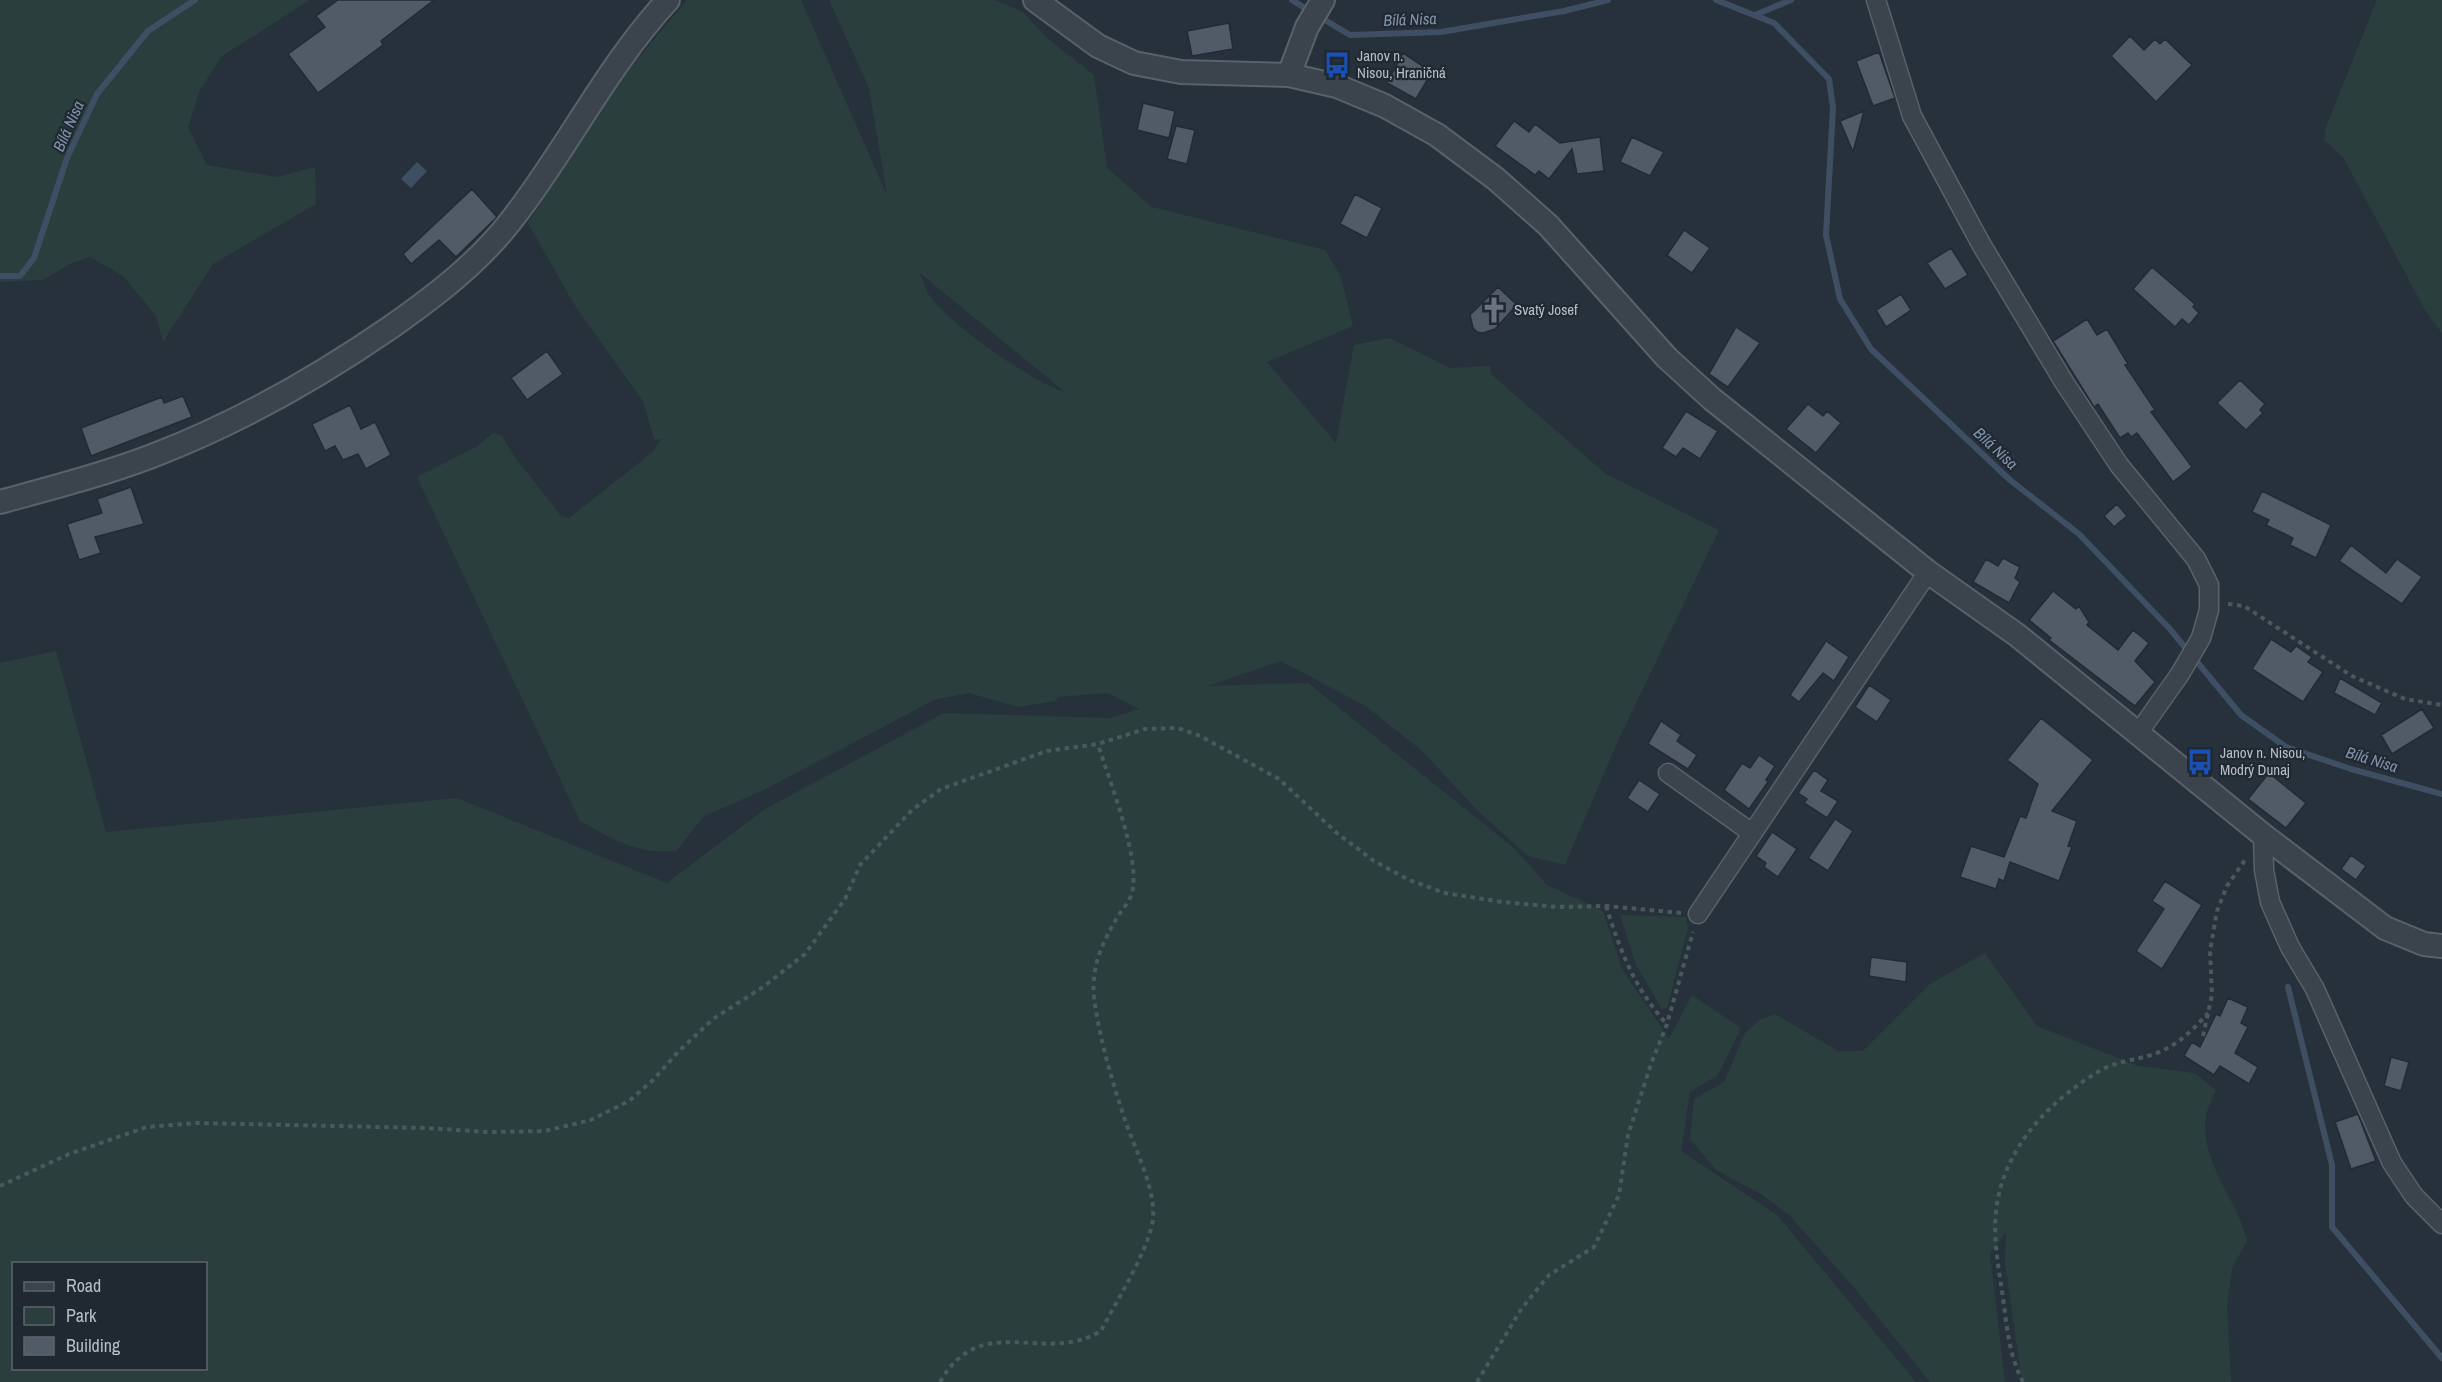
<svg xmlns="http://www.w3.org/2000/svg" width="2442" height="1382" font-family="'Archivo Narrow',sans-serif">
<rect width="100%" height="100%" fill="#27313c"/>
<path fill="#2a3e3e" fill-rule="evenodd" d="M0,0H310L222,56L200,90L188,127L207,165L277,177L315,167L316,204L213,264L163,342L156,316L123,276L90,257L72,263L43,280L0,282Z
M687,0H801L887,195L869,88L829,0H995L1023,12L1048,39L1094,75L1107,168L1152,207L1325,250L1341,277L1353,326L1267,362L1336,443L1354,345L1389,338L1450,368L1490,366L1491,374L1606,474L1719,530L1617,743L1565,865L1528,856L1479,812L1421,750L1367,707L1281,661L1208,686L1308,683L1514,848L1547,885L1603,911L1622,969L1669,1039L1692,995L1741,1028L1718,1075L1690,1092L1681,1151L1777,1215L1916,1382H0V663L56,651L106,832L457,798L667,883L765,809L944,713L1111,718L1139,709L1108,693L1059,697L1055,701L1018,707L969,693L934,700L764,790L704,816L676,851C637,855 613,839 580,821L417,477L476,447L493,433L501,435L514,456L562,517L569,518L653,452L661,439L654,440L644,403L572,301L528,223L614,87ZM920,274H921L1065,392C1033,383 948,323 929,295C925,289 923,280 920,274ZM14,1264H206V1368H14Z
M2377,0H2442V333L2425,310L2343,157L2324,140L2326,127Z
M1620,915L1686,917L1688,928L1667,1008L1662,1009L1636,965Z
M1985,953L2037,1026L2138,1066L2194,1073L2216,1090C2213,1098 2207,1108 2206,1116C2199,1163 2238,1199 2247,1241L2232,1268L2227,1305L2231,1382H2022L2005,1262L2006,1232L1990,1254L2005,1382H1930L1852,1285L1789,1215L1761,1194L1716,1170L1690,1139L1694,1099L1724,1082L1745,1033L1759,1020L1775,1014L1838,1051H1863L1930,984Z"/>
<path fill="#3f4f63" d="M417,162L427,171L411,188L401,179Z"/>
<g fill="none" stroke-linecap="round" stroke-linejoin="round">
<path stroke="#3f4f63" stroke-width="6" d="M1292,0L1311,12
M1716,0L1774,23L1829,79L1833,108L1826,235L1840,299L1871,349L2010,480L2079,534L2169,628L2241,715L2286,747L2351,769L2442,794
M1755,15L1791,0
M1320,17L1350,35L1441,32L1564,11L1608,0
M0,276H20L34,258L67,158L97,94L148,31L195,0
M2288,987L2332,1165V1227L2442,1358"/>
</g>
<path fill="#515a67" stroke="#222a34" stroke-width="1.5" d="M338,0H434L381,41L383,45L318,93L288,54L325,27L316,16Z
M1229,23L1233,49L1192,56L1187,31Z
M2130,36L2144,50L2155,39L2160,44L2165,39L2192,65L2156,102L2111,56Z
M1879,52L1895,98L1873,106L1856,61Z
M1403,53L1432,72L1416,99L1387,83Z
M1143,103L1175,111L1169,138L1137,130Z
M1864,111L1853,152L1840,121Z
M1514,121L1529,132L1535,124L1560,143L1600,137L1604,171L1577,174L1572,149L1549,179L1539,171L1535,175L1495,146Z
M1176,126L1195,130L1187,164L1167,159Z
M1632,137L1664,152L1650,176L1620,162Z
M472,189L497,217L456,257L439,240L411,264L403,254Z
M1355,194L1382,208L1367,238L1340,224Z
M1684,230L1710,248L1692,273L1667,255Z
M1951,248L1968,275L1945,289L1927,263Z
M2152,267L2195,304L2193,307L2199,313L2189,325L2182,319L2175,327L2133,289Z
M1498,287L1517,305L1495,329L1483,333L1477,332L1473,328L1470,315Z
M1901,294L1911,310L1886,327L1876,310Z
M2087,319L2097,335L2107,329L2128,364L2125,365L2155,410L2151,412L2192,467L2173,482L2137,433L2131,437L2128,433L2120,438L2098,404L2094,407L2053,341Z
M1736,327L1760,343L1728,387L1709,374Z
M547,351L563,374L527,400L511,378Z
M2240,380L2265,404L2260,410L2263,413L2246,430L2217,403Z
M183,396L192,417L91,456L81,428L162,397L164,403Z
M1808,404L1823,416L1827,411L1841,423L1816,453L1786,429Z
M350,405L361,429L375,422L391,455L366,469L358,454L343,460L335,446L325,451L312,424Z
M1686,411L1718,431L1700,459L1683,448L1676,457L1662,448Z
M131,487L144,524L95,537L101,553L79,560L67,524L102,513L97,499Z
M2262,491L2331,525L2316,558L2290,545L2293,538L2266,525L2269,520L2252,512Z
M2117,504L2127,516L2114,527L2104,516Z
M2351,545L2386,573L2397,559L2422,577L2402,604L2339,561Z
M2003,558L2020,567L2015,578L2020,582L2009,603L1973,582L1986,559L1998,566Z
M2053,591L2076,609L2079,606L2089,622L2087,625L2118,650L2133,630L2149,643L2135,661L2155,682L2135,706L2049,640L2051,638L2029,620Z
M2271,639L2291,652L2296,646L2312,657L2308,662L2323,672L2303,702L2252,669Z
M1826,641L1849,657L1834,681L1823,673L1799,702L1790,695Z
M2340,678L2382,703L2375,715L2334,693Z
M1869,685L1891,700L1877,722L1855,707Z
M2422,709L2434,728L2392,754L2381,735Z
M2041,718L2093,760L2052,811L2077,821L2068,846L2072,847L2059,881L2010,862L2004,881L1999,879L1996,889L1960,877L1971,846L2004,857L2020,816L2026,818L2038,784L2007,760Z
M1661,721L1681,735L1677,741L1697,755L1688,769L1648,744Z
M1759,755L1775,766L1766,780L1768,782L1749,809L1724,790L1742,763L1750,768Z
M1814,770L1828,780L1821,791L1838,801L1827,818L1804,803L1807,799L1798,793Z
M2269,773L2306,803L2286,828L2248,799Z
M1639,780L1660,794L1648,812L1627,798Z
M1835,819L1853,831L1828,871L1808,858Z
M1772,832L1797,849L1778,877L1764,867L1766,863L1756,856Z
M2351,855L2366,866L2356,880L2341,869Z
M2165,881L2202,905L2162,969L2136,951L2164,909L2152,901Z
M1871,957L1907,962L1906,982L1869,976Z
M2228,998L2248,1007L2241,1023L2248,1027L2235,1053L2258,1067L2249,1084L2220,1066L2214,1075L2184,1056L2192,1042L2200,1047L2216,1014L2220,1016Z
M2391,1057L2409,1062L2401,1091L2384,1086Z
M2358,1114L2376,1161L2351,1169L2335,1122Z"/>
<g fill="none" stroke-linecap="round" stroke-linejoin="round">
<g stroke="#59616b" stroke-width="21">
<path id="minor" d="M1876,0L1912,116L1981,244L2064,382L2119,465L2196,559L2209,585V610L2201,638L2180,674L2139,732
M1668,773L1752,833
M2263,835L2264,870L2270,902L2290,947L2315,989L2392,1163L2414,1196L2442,1224
M1698,914L1928,572"/>
</g>
<g stroke="#59616b" stroke-width="26">
<path id="tertiary" d="M1035,0L1098,46L1134,63L1181,72L1289,75L1337,86L1385,106L1437,135L1496,179L1548,225L1667,358L1712,399L1928,572L2017,635L2263,835L2385,928L2424,944L2442,946
M1289,75L1307,27L1323,0
M0,502C51,488 102,475 152,456C236,424 317,378 391,327C435,296 477,264 510,222C566,151 606,67 668,0"/>
</g>
<path stroke="#495a5c" stroke-width="4" stroke-dasharray="4.5 4.5" stroke-linecap="butt" d="M2228,604L2244,606L2352,676L2405,699L2442,705
M1606,906C1620,950 1635,990 1667,1024
M2203,1036L2212,995L2210,951L2217,911L2227,886L2245,860
M0,1186L69,1154L147,1127L196,1123L427,1128L488,1132L545,1131L591,1120L629,1101L653,1080L678,1052L713,1019L763,987L805,954L845,899L860,865L912,810L941,789L1047,751L1098,744L1145,729L1178,728L1200,736L1279,779L1338,834L1374,861L1409,880L1445,893L1502,902L1557,907L1606,906L1682,913
M940,1382C982,1309 1043,1366 1101,1331C1117,1300 1141,1263 1151,1229C1161,1198 1135,1150 1125,1120C1112,1081 1099,1038 1094,997C1091,965 1103,942 1118,916C1122,909 1130,901 1132,893C1141,858 1109,781 1098,744
M1477,1382L1522,1308L1549,1275L1594,1247L1619,1195L1628,1135L1651,1064L1667,1024L1693,932
M2023,1382C2009,1355 2007,1328 2003,1298C1999,1270 1993,1240 1996,1212C2002,1149 2050,1100 2101,1070C2117,1061 2137,1060 2154,1054C2177,1046 2192,1031 2208,1013"/>
<use href="#minor" stroke="#3b434d" stroke-width="18"/>
<use href="#tertiary" stroke="#3b434d" stroke-width="22"/>
</g>
<defs>
<g id="bus-bare" transform="scale(2.07)"><path d="M-5-6H5V4H4V6H2V4H-2V6H-4V4H-5ZM-3.5-4V0h7V-4ZM-3.5 1.2v1.5H-2V1.2ZM2 1.2v1.5H3.5V1.2Z" fill="#1a4fb4" stroke="#202832" stroke-width="2.5" paint-order="stroke"/></g>
<g id="church-bare" transform="scale(2.07)"><path d="M-1.2-6h2.4v3.5h3.3v2.4h-3.3V6h-2.4V-.1h-3.3v-2.4h3.3Z" fill="#6b7280" stroke="#202832" stroke-width="2.5" paint-order="stroke"/></g>
</defs>
<g fill-rule="evenodd">
<use href="#bus-bare" x="1337" y="65"/>
<use href="#church-bare" x="1494" y="310"/>
<use href="#bus-bare" x="2200" y="762"/>
</g>
<g text-anchor="middle" stroke-width="4.5" stroke-linejoin="round" paint-order="stroke">
<g font-size="15" fill="#b7bec8" stroke="#202832" text-anchor="start">
<text x="1357" y="61">Janov n.<tspan x="1357" dy="17">Nisou, Hraničná</tspan></text>
<text x="1514" y="315">Svatý Josef</text>
<text x="2220" y="758">Janov n. Nisou,<tspan x="2220" dy="17">Modrý Dunaj</tspan></text>
</g>
<g font-size="16" font-style="italic" fill="#8295ac" stroke="#202832">
<text transform="translate(1410 19) rotate(-2)" y="6">Bílá Nisa</text>
<text transform="translate(68 126) rotate(-66)" y="6">Bílá Nisa</text>
<text transform="translate(1996 448) rotate(43)" y="6">Bílá Nisa</text>
<text transform="translate(2372 759) rotate(17)" y="6">Bílá Nisa</text>
</g>
</g>
<rect x="12" y="1262" width="195" height="108" fill="#202832" stroke="#5c646e" stroke-width="1.5"/>
<rect x="24" y="1282" width="30" height="9" fill="#3b434d" stroke="#5c646e" stroke-width="1.5"/>
<text x="66" y="1292" font-size="18" fill="#b7bec8">Road</text>
<rect x="24" y="1307" width="30" height="18" fill="#2a3e3e" stroke="#5c646e" stroke-width="1.5"/>
<text x="66" y="1322" font-size="18" fill="#b7bec8">Park</text>
<rect x="24" y="1337" width="30" height="18" fill="#515a67" stroke="#5c646e" stroke-width="1.5"/>
<text x="66" y="1352" font-size="18" fill="#b7bec8">Building</text>
</svg>
